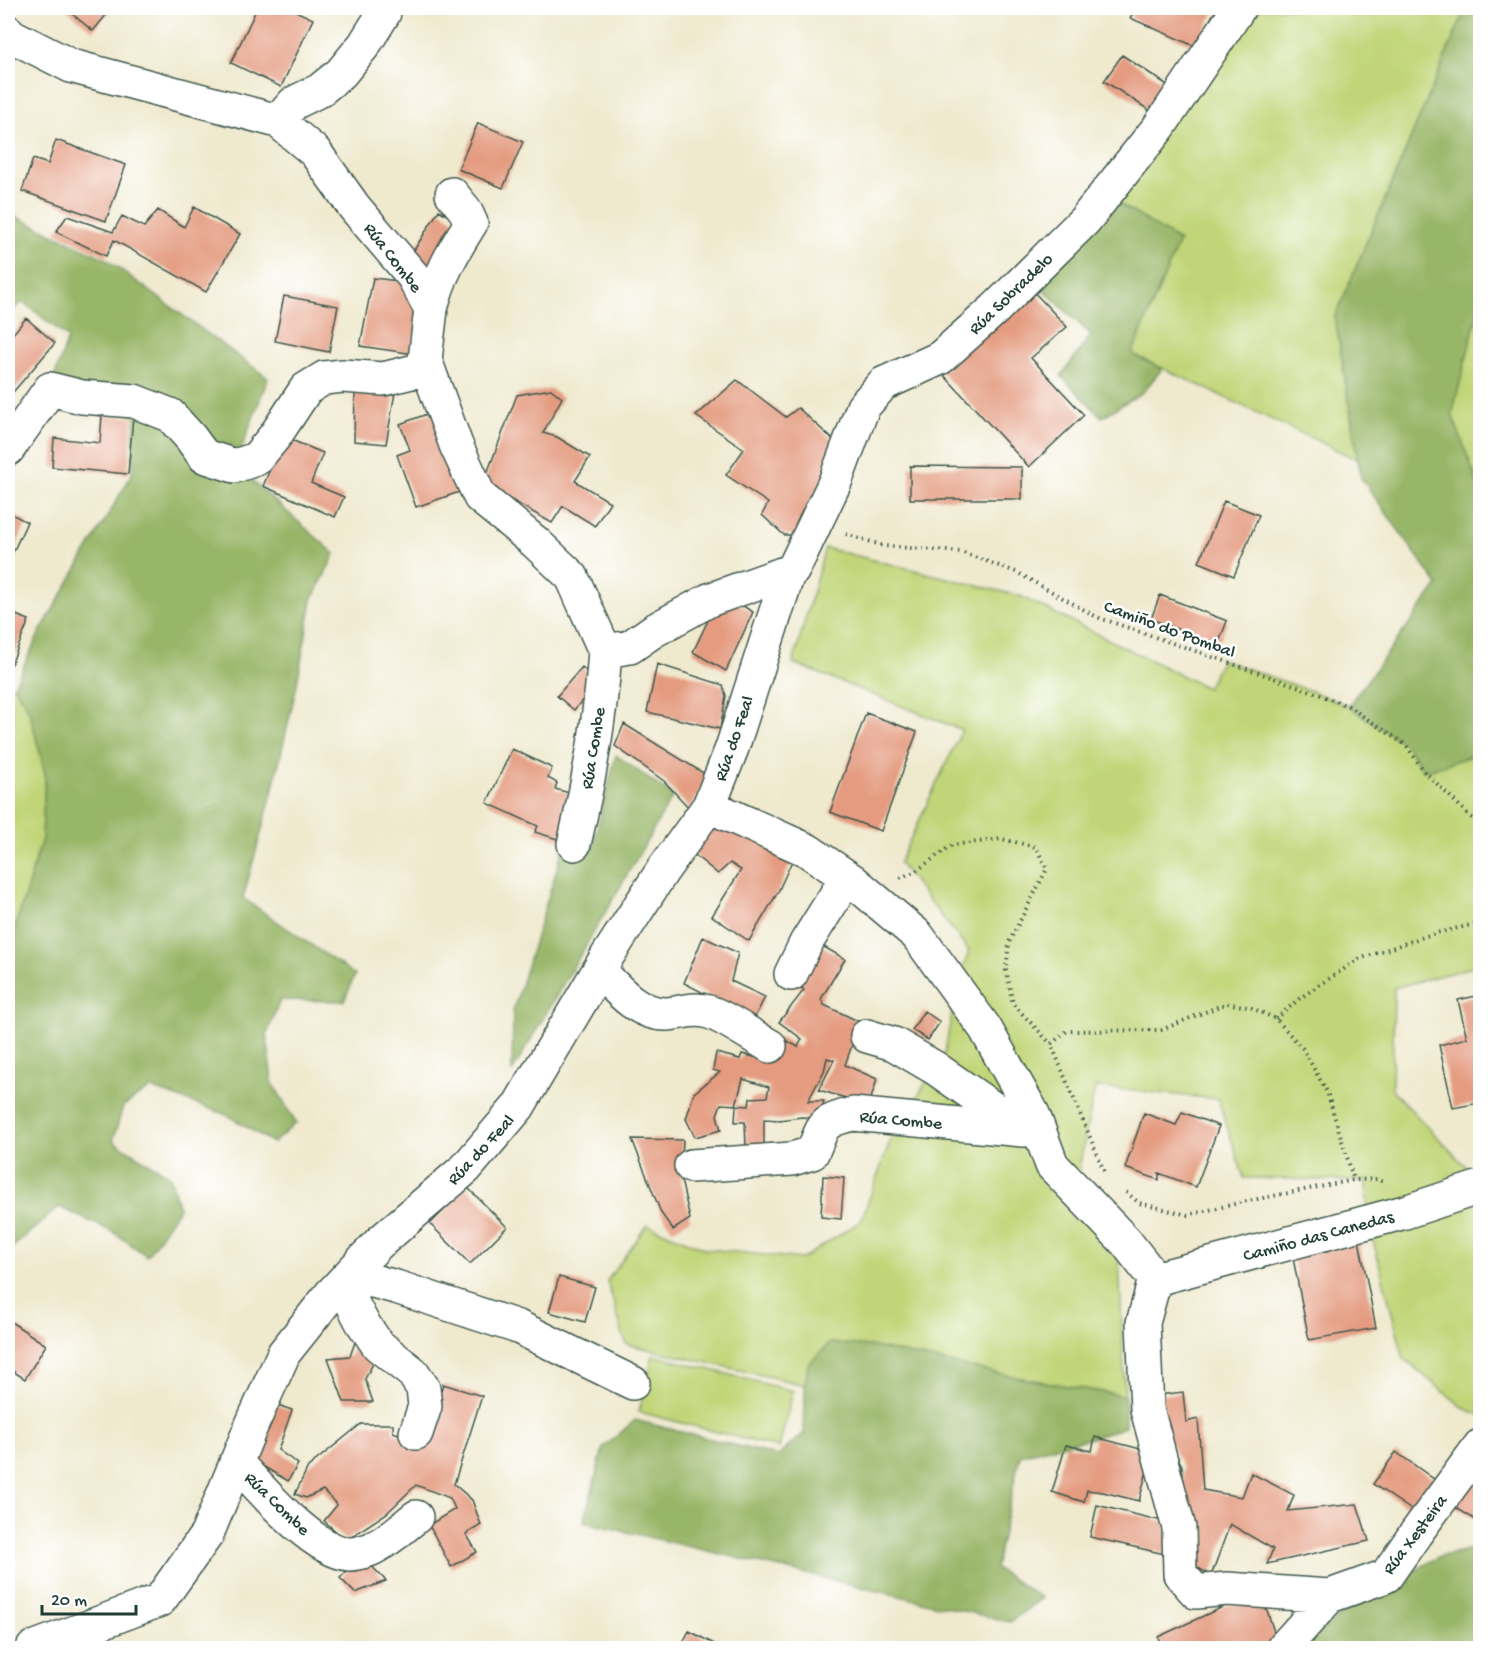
<svg xmlns="http://www.w3.org/2000/svg" width="1488" height="1656" font-family="'Gochi Hand',sans-serif">
<rect width="100%" height="100%" fill="#fff"/>
<filter id="ink" filterUnits="userSpaceOnUse"><feTurbulence type="fractalNoise" baseFrequency=".0167" numOctaves="2"/><feDisplacementMap in="SourceGraphic" scale="12" xChannelSelector="R" yChannelSelector="G"/><feConvolveMatrix kernelMatrix="1 2 1 2 8 2 1 2 1" color-interpolation-filters="sRGB"/></filter>
<filter id="wash" filterUnits="userSpaceOnUse"><feTurbulence type="fractalNoise" baseFrequency=".008" numOctaves="4" result="noise"/><feDisplacementMap in="SourceGraphic" scale="24" xChannelSelector="R" yChannelSelector="G"/><feGaussianBlur stdDeviation="1.35" result="paint"/><feColorMatrix in="noise" values="0 0 0 0 0 0 0 0 0 0 0 0 0 0 0 0 0 1.4 0 .05"/><feComposite in="paint" operator="in"/></filter>
<g filter="url(#wash)">
<rect width="100%" height="100%" fill="#efe9ce"/>
<path fill="#c1d578" stroke="#708956" stroke-width="1.5" d="M1239,8H1466L1335,317L1358,460L1132,354L1179,241L1105,195Z
M1480,303V490L1452,414Z
M825,548L1020,596L1207,688L1222,660L1311,691L1348,706L1406,745L1424,771L1480,753V965L1394,988L1392,1090L1480,1181V1415L1464,1408L1404,1359L1368,1221L1366,1181L1244,1178L1218,1099L1095,1087L1075,1189L1119,1258L1125,1396L1021,1378L808,1364L805,1385L626,1344L607,1281L647,1225L706,1249L802,1259L861,1221L891,1139L945,1052L956,989L969,951L899,863L962,730L793,663Z
M14,686L30,712L45,774L42,839L8,951V688Z
M653,1355L793,1391L779,1448L639,1412Z"/>
<path fill="#98b668" stroke="#5c7a4e" stroke-width="1.5" d="M1466,8H1480V303L1452,414L1480,490V753L1424,771L1406,745L1348,706L1438,585L1361,478L1335,317Z
M1105,195L1179,241L1132,354L1162,369L1143,392L1102,417L1061,376L1091,335L1029,276Z
M8,213L106,259L268,378L235,466L335,554L312,600L296,689L271,797L243,898L355,975L344,1001L280,1000L267,1034L272,1082L296,1123L273,1143L227,1115L151,1088L123,1106L113,1141L170,1176L179,1208L147,1256L113,1232L59,1207L8,1251V951L42,839L45,774L30,712L14,686L41,630L132,474L135,416L50,389L68,338L23,302L8,314Z
M616,755L673,796L512,1072L513,1011L564,846L591,852Z
M830,1343L870,1346L1021,1378L1125,1396V1427L1095,1437L1020,1455L995,1568L1042,1598L1010,1622L584,1522L603,1448L635,1420L778,1456L804,1433L805,1385L808,1364Z
M1480,1547V1648H1301L1345,1611L1438,1557Z"/>
<g id="blocks">
<path fill="#e49b80" d="M65,8H112L93,31Z
M257,8H289L313,19L281,87L231,63Z
M1136,8H1217L1207,25L1199,48L1130,18Z
M1122,55L1172,88L1155,114L1104,81Z
M478,123L523,142L503,188L458,169Z
M56,140L126,165L106,221L22,191L33,159L48,164Z
M194,207L240,234L206,292L114,240L106,256L56,232L67,216L113,232L122,216L144,227L158,210L184,227Z
M439,210L459,223L428,274L411,255Z
M373,278L407,282L420,309L414,354L360,346Z
M1031,289L1067,327L1031,358L1084,415L1029,467L941,372Z
M284,296L338,306L329,352L275,341Z
M26,318L55,343L8,398V340Z
M737,380L786,417L798,408L839,445L796,535H784L762,515L768,503L726,475L744,449L696,416Z
M396,387L386,444L354,441L355,392Z
M551,389L562,398L543,433L557,437L590,457L575,481L610,502L595,526L563,506L552,523L483,484L517,395Z
M435,411L465,490L416,507L397,455L410,450L400,424Z
M102,415L133,417L128,474L52,467L54,438L100,443Z
M284,437L323,453L311,483L344,497L335,517L263,486Z
M910,466L1022,467V499H910Z
M1224,501L1259,515L1234,576L1199,562Z
M8,512L27,522L8,563Z
M1160,595L1227,621L1218,645L1151,619Z
M730,598L753,612L726,671L693,652L712,612Z
M8,612L29,620L8,672Z
M657,664L723,685L726,696L720,729L647,712Z
M582,667L598,682L574,710L557,696Z
M866,713L917,732L881,831L830,812Z
M624,724L708,776L690,809L664,781L615,746Z
M512,749L552,768L548,778L557,783L555,789L577,795L567,842L535,832L538,826L487,803Z
M715,822L796,852L778,892L749,941L712,916L741,870L730,863L718,874L686,848Z
M703,937L738,953L731,981L765,997L754,1019L684,983Z
M819,944L845,959L821,999L824,1005L860,1022L845,1065L877,1079L869,1105L819,1090L834,1060L827,1058L824,1071L808,1101H824L818,1119L802,1117L779,1120L764,1119V1145L746,1148L745,1122H735L736,1105L749,1106L750,1098L767,1097L769,1087L743,1079L736,1105L721,1104L717,1115L721,1130L695,1137L686,1119L694,1093L720,1072L713,1070L716,1053L740,1059L742,1054L770,1061L780,1037L798,1047L802,1039L779,1022L804,990L795,984Z
M1480,995V1103L1453,1108L1439,1045L1467,1038L1458,1000Z
M924,1011L940,1022L928,1040L912,1030Z
M1182,1112L1219,1126L1196,1187L1159,1173V1180L1125,1168L1144,1113L1176,1125Z
M632,1139L683,1140L681,1180L690,1219L673,1230L661,1213Z
M823,1176L844,1178L841,1219L821,1217Z
M467,1187L507,1227L470,1264L430,1224Z
M1359,1240L1376,1328L1309,1340L1292,1253Z
M559,1277L595,1287L585,1322L549,1312Z
M8,1320L46,1345L25,1379L8,1368Z
M357,1337L378,1354L365,1379L373,1402H344L328,1358L350,1356Z
M443,1384L482,1396L454,1484L472,1500L481,1525L466,1534L477,1552L451,1567L429,1525L455,1509L450,1498L416,1485L387,1513L346,1540L324,1521L337,1505L323,1490L306,1498L295,1494L308,1467L361,1424H393V1432L424,1443Z
M1183,1392L1186,1422L1198,1419L1203,1490L1242,1497L1251,1473L1294,1495L1288,1511L1357,1504L1369,1541L1267,1564L1273,1549L1230,1524L1211,1576L1197,1567L1189,1526L1182,1466L1164,1430L1159,1395Z
M271,1403L292,1410L278,1450L298,1464L288,1481L254,1461Z
M1095,1437L1152,1452L1139,1501L1103,1492L1087,1490L1084,1502L1052,1492L1066,1445L1092,1451Z
M1396,1452L1438,1482L1416,1513L1373,1484Z
M1480,1459V1520L1479,1522L1453,1506Z
M1097,1505L1166,1522L1169,1555L1090,1537Z
M362,1556L386,1581L355,1593L340,1578Z
M1265,1604L1276,1638L1267,1648H1162L1158,1637L1227,1605Z
M689,1631L722,1648H680Z"/>
</g>
</g>
<g filter="url(#ink)">
<use href="#blocks" fill-opacity="0" stroke="#3e574b" stroke-width="1.5"/>
<g fill="none" stroke-linecap="round" stroke-linejoin="round">
<g stroke="#3e574b" stroke-width="36">
<path id="minor" d="M8,32L12,36L71,66L278,121L315,152L355,208L413,276L431,309L425,360L456,445L480,497L535,542L572,577L605,651L630,647L653,631L709,600L793,570L835,482L863,407L883,384L940,358L995,309L1085,220L1159,127L1239,8
M278,121L294,103L320,90L341,73L364,45L384,13V8
M431,309C438,277 454,250 471,223L465,210L452,194
M8,449L50,389L82,397L134,401L170,415L190,437L204,456L235,466L256,459L275,436L306,389L324,378L343,376L383,379L428,368
M709,806L807,850L853,881L917,935L985,1028L1033,1114L1052,1165L1126,1242L1155,1279L1143,1323L1147,1409L1179,1528L1180,1574L1196,1592L1227,1589L1330,1596L1386,1576L1416,1533L1480,1446
M574,844C589,781 601,716 605,651
M599,970C617,989 638,1015 667,1014C682,1013 694,1007 709,1012C727,1018 752,1036 770,1046
M791,974L806,943L841,887L853,881
M867,1036L894,1044L935,1068L1024,1130
M691,1166L792,1159L812,1153C825,1125 819,1122 853,1114L1023,1130
M1155,1279L1405,1212L1480,1187
M416,1433L425,1406L423,1388L413,1373L378,1345L362,1322L350,1299V1275L396,1287L518,1327L633,1383
M236,1462C260,1488 313,1551 349,1554C355,1554 369,1551 375,1547C390,1540 403,1527 416,1517
M33,1648L160,1600L207,1534L250,1429L284,1353L331,1294L379,1243L466,1168L518,1107L608,955L663,870L709,806L732,748L789,571
M1283,1648L1330,1596"/>
</g>
<path stroke="#3e574b" stroke-width="4" stroke-dasharray="1.5 4.5" stroke-linecap="butt" d="M846,534L884,546L961,552L1016,572L1097,617L1311,691L1348,706L1406,745L1424,771L1480,826
M900,878L916,871L952,845L1002,839L1036,847L1047,869L1009,942L1006,970L1013,1004L1051,1044
M1276,1019L1300,998L1359,959L1432,934L1480,923
M1104,1171L1051,1044L1067,1031L1161,1030L1227,1003L1252,1008L1276,1019L1303,1049L1327,1092L1354,1180
M1126,1192L1139,1203L1188,1215L1243,1202L1354,1180L1378,1179L1384,1183"/>
<use href="#minor" stroke="#fff" stroke-width="33"/>
</g>
</g>
<g text-anchor="middle" stroke-width="5" stroke-linejoin="round" paint-order="stroke">
<g font-size="18" fill="#1f3d34" stroke="#fff">
<text transform="translate(394 257) rotate(52)" y="6">Rúa Combe</text>
<text transform="translate(1010 293) rotate(-44)" y="6">Rúa Sobradelo</text>
<text transform="translate(1170 628) rotate(20)" y="6">Camiño do Pombal</text>
<text transform="translate(733 738) rotate(-71)" y="6">Rúa do Feal</text>
<text transform="translate(592 748) rotate(-81)" y="6">Rúa Combe</text>
<text transform="translate(901 1119) rotate(5)" y="6">Rúa Combe</text>
<text transform="translate(480 1149) rotate(-47)" y="6">Rúa do Feal</text>
<text transform="translate(1318 1235) rotate(-15)" y="6">Camiño das Canedas</text>
<text transform="translate(278 1503) rotate(44)" y="6">Rúa Combe</text>
<text transform="translate(1414 1534) rotate(-53)" y="6">Rúa Xesteira</text>
</g>
</g>
<rect width="1488" height="1656" fill="none" stroke="#fff" stroke-width="30"/>
<path d="M42 1605v9h94v-9" fill="none" stroke="#1f3d34" stroke-width="3"/>
<text x="51" y="1605" font-size="18" fill="#1f3d34" stroke="#ffffff" stroke-width="4.5" paint-order="stroke">20 m</text>
</svg>
